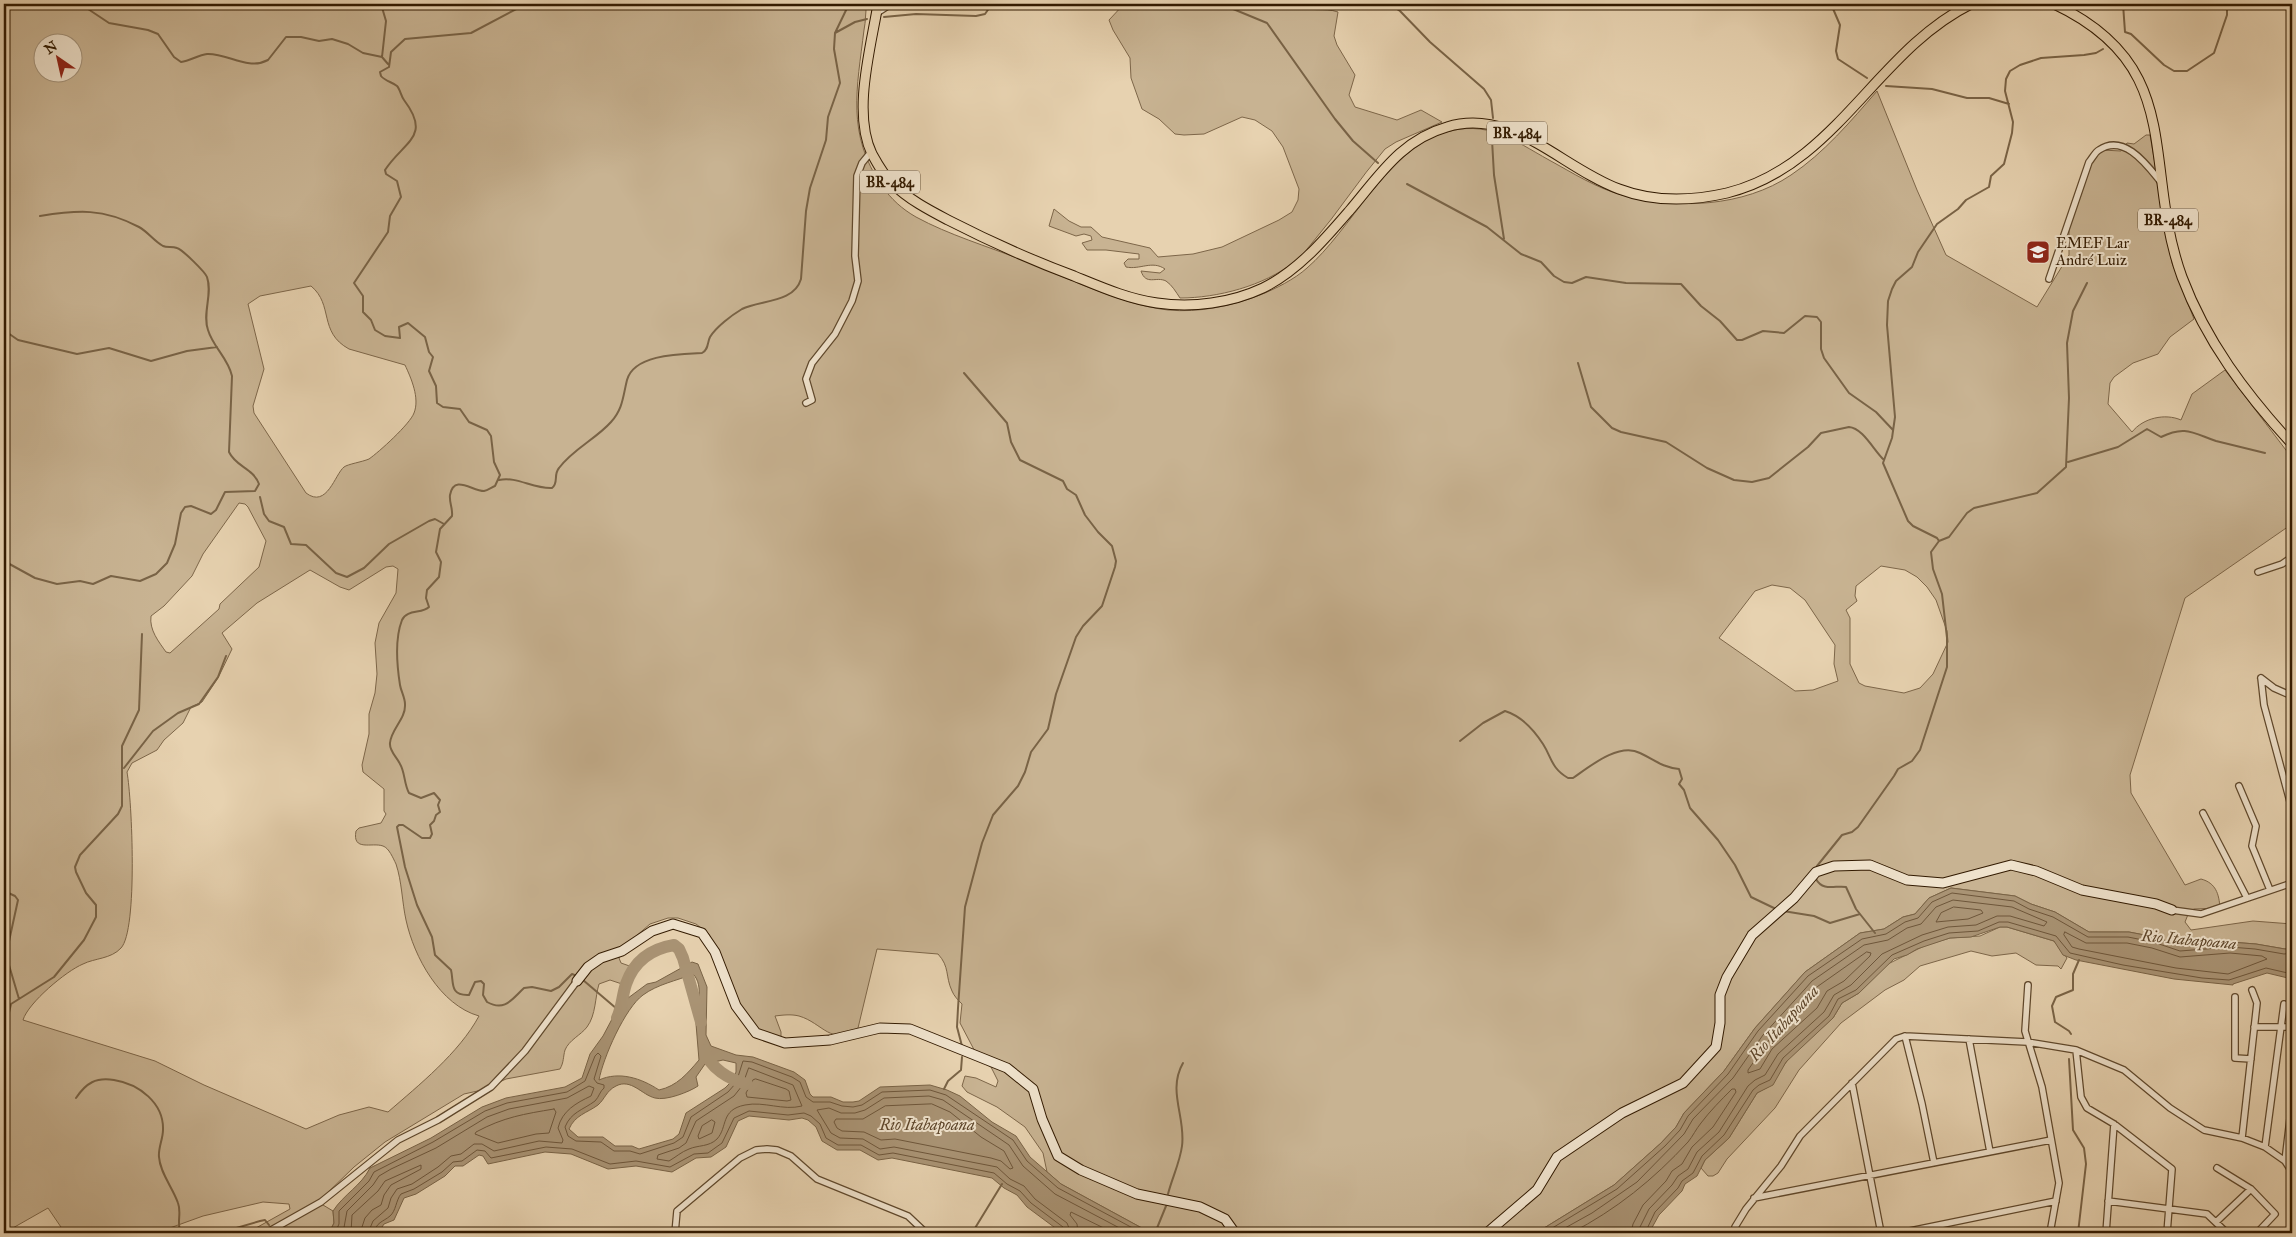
<svg xmlns="http://www.w3.org/2000/svg" width="2296" height="1237" font-family="'IM FELL Great Primer',serif">
<rect width="100%" height="100%" fill="#e7d2b0"/>
<filter id="stains"><feTurbulence type="fractalNoise" baseFrequency=".004" numOctaves="4"/><feColorMatrix values="0 0 0 0 .2 0 0 0 0 .09 0 0 0 0 .02 0 0 0 .5 -.17"/></filter>
<radialGradient id="worn" r=".72"><stop offset=".6" stop-color="#630" stop-opacity="0"/><stop offset="1" stop-color="#630" stop-opacity=".3"/></radialGradient>
<path fill="#c8b392" stroke="#7d6649" fill-rule="evenodd" d="M4,4H867C865,13 866,21 864,30C857,88 846,134 882,186C891,199 902,209 916,217C949,235 987,246 1022,260C1066,277 1122,305 1168,310C1199,313 1231,306 1260,295C1275,289 1295,279 1307,268C1350,231 1388,150 1443,133C1487,119 1513,140 1549,160C1573,173 1596,188 1622,195C1676,210 1744,207 1791,175C1824,153 1851,121 1877,91L1917,190L1946,255L2037,307L2069,255V227L2091,161L2102,150L2121,151L2127,143L2134,144L2146,135H2150L2172,263L2194,319L2170,337L2158,354L2133,363L2114,377L2110,383L2108,404L2132,432C2143,418 2165,413 2181,420L2192,394L2225,370L2292,458V524L2185,598L2130,775L2131,793L2185,885L2201,879C2216,883 2219,894 2220,908L2194,909L2189,912L2185,922L2191,930L2253,921L2292,924V948L2285,949L2256,944L2230,942L2181,946L2155,937L2129,932H2089L2055,912L2031,904L2015,896L1951,888L1929,898L1915,914L1903,917L1884,929L1860,933L1805,972L1755,1028L1724,1071L1684,1113L1676,1127L1661,1143L1614,1185L1536,1233H1151L1061,1184L1047,1172L1043,1153L1025,1127L997,1107L967,1092L962,1086L965,1076L976,1078L996,1087L998,1081L991,1067L980,1061L960,1023L962,1004C958,1000 954,996 952,991C945,976 950,967 938,954L877,949L858,1028C831,1047 823,1023 799,1016C791,1014 783,1015 775,1016L781,1032V1042L767,1038L746,1017L709,934L696,924L678,918H668L650,924L627,944L619,958L621,963L638,969L625,985L610,980L599,984C595,997 596,1015 587,1027C581,1035 569,1040 565,1050C563,1057 564,1062 560,1069L506,1079L482,1090L464,1094L385,1142L354,1167L318,1202L333,1211L334,1223L329,1233H247L290,1209L289,1204L263,1202L203,1216L156,1233H65L48,1208L4,1233ZM42,42H72V72H42ZM311,286C334,305 318,332 349,349L405,365C411,378 420,398 414,413C410,424 379,452 369,459C362,462 348,464 344,467C335,474 327,509 306,493L254,413L253,406L264,369L248,304L260,296ZM239,503L245,504L248,507L266,541L259,567L220,604L219,609L170,653L166,652C159,642 149,630 151,616L164,606L192,576L203,554ZM393,566L398,569L396,593L379,623L375,643L377,674L375,693L369,714V734L362,765L363,772L384,789V811L386,814L381,823L359,828L356,831C352,852 372,842 383,846C389,848 393,858 396,864C402,882 402,902 406,920C414,957 440,1005 479,1016C459,1053 419,1085 388,1112L369,1107L339,1115L306,1129L204,1085L155,1061L23,1020C28,1003 66,971 83,964C95,958 111,959 121,948C138,930 132,800 127,772L132,763L157,750L164,740L183,723L191,707L202,702L218,678L232,649L222,633L257,603L310,570L340,587L349,590L386,567ZM1881,566L1905,570L1917,577L1927,587L1936,600L1947,631L1948,642L1933,674L1920,688L1904,693L1865,686L1859,683L1850,664V618L1846,610L1857,601L1855,596L1856,586ZM1772,585L1790,588L1805,600L1835,645L1834,664L1838,681L1813,690L1795,691L1719,638L1755,591Z
M1124,4H1298L1296,5C1310,13 1324,7 1338,12L1334,36L1337,45L1355,75L1349,95L1355,107L1397,120L1421,110L1442,122L1396,142L1385,149C1359,179 1338,213 1312,243C1307,249 1301,257 1294,262C1264,286 1217,298 1180,298C1176,292 1172,285 1166,281C1156,276 1146,286 1141,271L1160,273L1165,269C1152,260 1140,270 1126,267L1124,263L1128,259H1139V254L1106,250H1087L1082,243L1092,240L1091,236L1084,234L1076,236L1049,226L1054,209L1069,221L1081,227H1091L1102,237L1150,248L1158,257L1193,254L1222,247L1279,220L1292,212L1298,200L1299,189L1283,147L1272,131L1255,120L1242,117L1204,134L1184,135L1175,134L1159,119L1142,109L1131,78L1130,58L1113,30L1109,20Z
M2000,927H2007L2054,941L2067,958L2061,969L2058,966L2036,965L2016,953L1992,956L1971,951L1920,966L1904,980L1885,990L1841,1023L1799,1070L1775,1108L1727,1159L1718,1173L1713,1176H1708L1701,1168L1705,1160L1729,1138L1757,1093L1768,1087L1790,1057L1833,1018L1842,1003L1859,993L1888,964L1926,945L1950,938L1980,936Z"/>
<path fill="#a99374" stroke="#796346" fill-rule="evenodd" d="M1951,888L2015,896L2031,904L2055,912L2089,932H2129L2155,937L2181,946L2230,942L2256,944L2285,949L2292,948V979L2267,973L2233,984V985L2174,979L2076,960L2063,955L2054,941L2007,927H2000L1971,937L1950,938L1917,949L1907,955L1894,959L1859,993L1842,1003L1833,1018L1786,1062L1773,1085L1757,1093L1729,1138L1705,1160L1697,1176L1685,1184L1682,1191L1659,1215L1649,1233H1536L1614,1185L1661,1143L1676,1127L1684,1113L1724,1071L1755,1028L1805,972L1860,933L1884,929L1903,917L1915,914L1929,898Z
M692,962L698,964L707,987L706,1035L711,1046L736,1055L753,1057L794,1072L805,1080L810,1094L813,1097H831L843,1102H853L859,1101L880,1087L930,1085L947,1090L960,1096L992,1122L1016,1136L1030,1157L1061,1184L1151,1233H1062L1027,1207L1017,1195L1004,1188L992,1178L892,1158L878,1160L860,1150H837L822,1141L816,1127L808,1120L802,1118L789,1120L749,1116L738,1121L726,1147L711,1157L696,1158L672,1172L636,1166L608,1169L571,1154L545,1152L488,1164L483,1156L479,1155L463,1166H455L445,1176L416,1194L404,1198L394,1220L384,1224L378,1233H329L334,1223L333,1211C344,1194 361,1186 370,1168L431,1138L482,1107L506,1098L565,1087L582,1078L590,1054L603,1036L620,1004L647,984L656,982ZM693,974C705,986 696,1009 696,1024C697,1036 698,1048 699,1060C687,1074 677,1086 659,1090C641,1078 619,1071 599,1080C603,1058 625,1008 643,995C658,984 676,981 693,974ZM723,1060L736,1063V1072L733,1080L725,1088L686,1113L679,1134L673,1139L639,1149L632,1146H615L603,1137H578L569,1129C575,1115 587,1113 598,1105C605,1099 606,1091 616,1086C631,1078 642,1095 655,1098C666,1101 689,1092 698,1086L696,1077L705,1064Z"/>
<g fill="none" stroke-linecap="round" stroke-linejoin="round">
<path stroke="#6e563a" stroke-width="1" d="M1954,907L1981,910L1983,913L1968,919L1936,922L1941,913Z
M2065,932L2086,943H2127L2152,948L2180,957L2230,953L2262,956L2267,959L2228,974L2176,968L2079,949L2072,947L2064,935Z
M1867,952L1871,953L1870,956L1844,981L1827,991L1817,1008L1772,1049L1760,1069L1748,1073V1070L1769,1040L1817,987Z
M749,1068L793,1085L802,1106C783,1111 764,1101 745,1105C720,1110 728,1127 717,1139C709,1147 698,1145 689,1149C681,1152 676,1157 669,1161L657,1159L658,1155L679,1148L686,1143L696,1121L734,1096L742,1086Z
M756,1079L786,1089L789,1091L791,1100L787,1101L747,1097L746,1093L753,1080Z
M932,1104L950,1112L981,1137L1004,1151L1013,1168L1010,1169L1001,1161L991,1158L895,1139L881,1140L864,1132L842,1131L837,1128L834,1122L836,1119H863L885,1106Z
M554,1109L556,1112L549,1133L536,1134L498,1143L475,1134L476,1132C504,1117 524,1114 554,1109Z
M712,1120L715,1122L712,1133L699,1139L698,1136L702,1126Z
M335,1233L339,1224V1211L369,1181L374,1172L433,1142L485,1111L507,1103L567,1092L585,1081L595,1056L598,1053L601,1056L594,1079L597,1083L604,1085V1088C600,1091 599,1097 595,1101C583,1110 571,1112 565,1127L568,1136L576,1141L601,1142L614,1151H630L640,1154L674,1143L683,1137L691,1117L728,1092L736,1083L743,1061L752,1062L792,1077L800,1082L806,1097L813,1102H830L842,1106L853,1107L862,1105L882,1092L930,1090L946,1095L1013,1140L1027,1161L1058,1188L1142,1233
M343,1233L347,1211L373,1185L379,1176L391,1169L436,1148L487,1117L509,1109L567,1098L589,1086L594,1088L591,1096C576,1103 562,1111 558,1128L563,1140L562,1143L539,1141L494,1151L482,1144H474L461,1154L451,1156L438,1167L412,1184L397,1189L391,1198L388,1208L373,1221L368,1233
M351,1233L352,1215L378,1191L385,1181L421,1165V1169L391,1185L384,1195L381,1205L372,1210L365,1218L360,1233
M374,1233C376,1222 383,1222 390,1216C396,1211 396,1200 401,1194L414,1189L442,1172L453,1162L462,1161L477,1150L485,1151L491,1158L546,1147L572,1149L610,1164L636,1161L670,1167L694,1154L708,1153L722,1143L734,1118L749,1111L788,1115L804,1113L811,1116L820,1124L826,1138L838,1145H861L879,1155L893,1153L994,1173L1007,1184L1020,1191L1031,1203L1063,1227L1064,1233
M1071,1233L1067,1223L1035,1199L1024,1186L1010,1179L997,1167L894,1147L880,1149L863,1139L840,1138L831,1133L817,1110L829,1108L841,1113H855L865,1110L884,1098L929,1096L943,1100L1009,1145L1023,1166L1055,1194L1129,1233
M1078,1233L1077,1224L1070,1215L1071,1212L1114,1233
M1544,1233L1617,1189L1665,1146L1680,1130L1688,1116L1728,1074L1758,1031L1808,976L1862,939L1886,934L1905,922L1918,918L1932,902L1952,893L2014,901L2029,909L2053,917L2088,937H2128L2153,942L2180,951L2230,947L2255,949L2284,954L2292,953
M1556,1233L1592,1213L1637,1182L1684,1134L1693,1119L1733,1078L1763,1035L1805,989L1812,981L1864,945L1888,940L1907,928L1921,924L1936,907L1953,900L2012,907L2047,922L2044,926L2010,916H1997L1976,925L1948,927L1922,935L1882,954L1851,985L1834,995L1824,1012L1778,1054L1765,1075L1755,1080L1748,1086L1719,1132L1697,1152L1688,1169L1678,1176L1672,1185L1649,1209L1640,1227L1639,1233
M1571,1233C1616,1210 1654,1179 1688,1142C1693,1136 1696,1129 1701,1123C1710,1111 1721,1100 1732,1089H1735L1736,1092L1713,1127L1692,1147L1682,1164L1672,1171L1666,1181L1643,1205L1633,1224L1631,1233
M1645,1233L1655,1212L1678,1188L1682,1181L1693,1173L1702,1156L1724,1135L1753,1090L1759,1085L1770,1080L1783,1058L1829,1016L1838,999L1856,990L1892,955L1924,941L1949,933L1978,931L1999,922H2008L2056,936L2070,953L2123,965L2202,978L2229,980L2266,968L2292,974"/>
<path stroke="#796346" stroke-width="2" d="M63,4L85,7L109,23L148,30L158,34L174,57L181,62C190,61 198,55 207,54C228,53 247,71 268,60L286,37H301L319,41L332,39L348,44L363,53L382,57L388,64
M381,4L386,21L382,57
M526,4L471,33L405,39L391,52L389,67L380,72L381,76C385,81 392,82 397,86C400,89 401,96 404,100C432,137 404,141 385,170L386,174L397,181L401,197L390,216L388,232L354,283L363,296V312L371,320L375,330L385,336L400,338L399,327L408,323L425,337L429,352L433,357L429,371L436,386L437,403L443,407L460,409L469,422L487,430L491,436L494,462L500,475L495,486C492,487 488,490 484,491C472,491 454,474 450,495C449,502 453,509 452,516L440,529L436,552L441,562L439,577L427,590L426,598L429,607C422,614 407,609 402,620C395,638 397,666 400,685C401,691 405,698 405,704C406,719 391,729 390,743C389,751 397,757 400,764C405,772 404,784 409,793L421,798L434,793L440,800L438,805L440,812L436,815L434,821L430,825L432,834L430,838H422L403,825H399L397,827L405,867L417,905L432,937L435,955L451,970C454,982 449,996 469,995L475,982L481,981L484,984L483,995L487,1002C505,1012 512,999 524,988L532,987L551,991L559,987L572,974L577,976
M1221,4L1267,23L1335,119L1353,141L1378,163
M1389,4L1400,11L1430,42L1484,89L1491,100L1493,118
M1831,4L1840,25L1836,51L1838,59L1867,78
M2123,4L2125,32
M4,6L12,4
M2228,6L2233,4
M884,17L916,14L976,16L985,14L992,4
M2125,32L2131,34L2164,65L2174,71H2187L2214,53L2227,15V4
M835,33L855,22L867,19
M1886,86L1932,89L1967,98H1989L2009,104
M1492,140L1494,175L1504,239
M1407,184L1487,227L1521,254L1541,262L1554,276L1564,282L1572,283L1586,277L1626,283L1681,284L1701,306L1720,321L1737,340H1742L1763,331L1784,333L1805,316L1817,317L1821,322V349L1824,358L1849,393L1876,412L1893,430
M40,216C78,210 103,208 139,227C148,232 154,241 163,246C167,248 172,246 177,248C183,250 205,272 207,277C213,294 202,313 208,330C213,347 228,358 232,376L229,452C236,467 253,468 259,484L255,491
M4,322L8,333L18,340L77,354L109,348L151,361L187,351L217,347
M1578,363L1591,407L1612,428L1621,432L1666,442L1707,468L1734,480L1752,482L1769,478L1808,447L1821,433L1849,427C1863,428 1874,451 1884,460
M2068,462L2118,447L2147,429L2161,437C2185,425 2193,433 2216,441C2232,445 2249,449 2265,453
M499,480C517,476 533,489 552,488C559,483 553,475 559,468C573,449 596,439 611,422C623,409 623,396 627,380C634,354 681,354 702,353C709,349 707,343 710,337C716,327 732,315 742,309C761,300 794,303 801,279L806,211L810,188L826,140L828,117L840,83L834,49L835,33L849,4
M260,497L264,514L269,521L284,527L291,544L306,545L336,573L347,577L364,568L389,544L429,521L435,519L444,524
M1939,541L1937,538L1913,526L1908,521L1883,463L1892,438L1895,417L1887,325L1888,301L1892,289L1896,281L1912,267L1918,252L1937,224L1958,209L1966,200L1989,187L1991,176L2004,164L2012,133L2013,122L2005,91L2006,79L2010,71L2020,65L2041,58L2084,55L2096,53L2103,49
M4,561L35,578L57,584L80,581L93,584L111,576L140,581L156,574L167,563L175,544L181,513L185,507L191,506L211,514L216,510L225,492L255,491
M1460,741L1483,723L1505,711C1521,716 1534,730 1543,744C1552,758 1551,768 1568,778H1573C1589,767 1619,742 1640,753C1655,760 1661,767 1679,769L1682,779L1679,784L1684,790L1690,808L1718,840L1735,865L1751,897L1776,909
M124,768L153,731L178,713L199,704L218,677L226,656
M1817,866L1842,835L1852,832L1858,827L1894,776L1898,769L1912,761L1920,750L1947,667V638L1942,594L1933,569L1931,552L1939,541L1949,537L1967,513L1974,508L2037,493L2066,467L2069,398L2067,343L2073,311L2087,283
M1816,879C1823,892 1836,885 1846,887L1856,909L1875,933
M4,891L15,896L18,900L6,955L19,999
M1783,911L1814,916L1830,923L1860,914
M583,980L617,1009
M4,1034L11,1004L54,977L84,940L96,917V905L86,893L76,872L75,867L80,855L118,814L122,806V746L139,710L142,634
M2071,1034L2069,1031L2055,1022L2052,1006L2056,997L2073,990V974L2079,960
M962,1046L957,1027L958,1008L965,907L982,843L993,815L1018,786L1025,772L1031,752L1048,729L1056,694L1076,637L1083,626L1102,606L1115,567L1116,561L1112,546L1098,532L1085,515L1076,495L1067,489L1063,481L1020,460L1011,442L1007,423L964,373
M2069,1059L2073,1130L2084,1148L2086,1164L2078,1233
M944,1089L948,1081L961,1070L962,1057
M76,1098C86,1083 96,1077 114,1080C139,1084 164,1103 163,1130C163,1139 158,1148 159,1157C160,1173 173,1188 178,1203C182,1213 176,1224 181,1233
M1168,1194C1172,1178 1180,1162 1182,1146C1186,1117 1167,1091 1183,1063
M282,1232L291,1233
M219,1233L260,1221L265,1220L269,1225
M298,1233L309,1229L332,1231
M972,1233L1002,1184
M1155,1233L1166,1206"/>
<path stroke="#a99374" stroke-width="12" d="M617,1018C622,1008 622,996 626,984C634,961 650,949 674,945L679,949L683,958L701,1022
M705,1050C709,1068 730,1080 747,1084"/>
<g stroke="#5f482c" stroke-width="8">
<path id="street" d="M876,11L877,13L891,4
M2049,279L2089,162C2092,159 2095,152 2099,150C2124,133 2147,165 2160,181
M806,403L812,400L806,379L812,363L835,334L852,301L858,281L855,256L857,176L862,163L871,152
M2258,572L2282,564L2292,557
M2261,678L2264,705L2292,809
M2261,678L2274,688L2292,696
M2239,786L2256,826L2252,846L2270,890
M2203,813L2247,898
M2172,910L2201,914L2292,883
M2028,985L2025,1031L2042,1087L2059,1183L2050,1233
M2235,997V1058L2251,1059
M2254,1027H2292
M1905,1036L1922,1104L1934,1163
M1969,1039L1990,1152
M2076,1050L2081,1097L2087,1108L2114,1124L2172,1169L2167,1233
M1852,1083L1881,1233
M2242,1138L2257,1003L2252,990
M2265,1147L2284,1004
M2285,1161L2292,1102
M2217,1168L2251,1189L2275,1214L2257,1233
M1754,1198L2051,1140
M2108,1201L2207,1214L2227,1233
M2216,1222L2251,1189
M266,1233L321,1202L398,1140L438,1120L491,1087L525,1051L577,981
M675,1233L677,1211L740,1158L756,1150L767,1149L777,1150L791,1156L817,1179L908,1216L926,1233
M1735,1233V1227L1746,1209L1781,1166L1800,1136L1896,1039L1905,1036L2027,1042L2076,1050L2124,1070L2170,1108L2204,1130L2242,1138L2265,1147L2285,1161L2292,1172
M1900,1233L2056,1201
M2106,1233L2114,1124"/>
</g>
<g stroke="#321a00" stroke-width="11">
<path id="secondary" d="M577,981L588,967L601,958L622,951L652,931L673,924L702,933L715,952L736,1006L756,1033L785,1043L830,1040L880,1028L910,1029L1007,1068L1033,1089L1042,1119L1058,1156L1081,1170L1137,1194L1200,1207L1225,1219L1235,1233
M1487,1233L1537,1190L1557,1157L1622,1113L1683,1083L1716,1047L1720,1023V995L1727,977L1752,935L1794,898L1816,872L1834,866L1870,865L1907,880L1943,883L2011,865L2036,871L2082,890L2156,904L2172,910"/>
</g>
<g stroke="#321a00" stroke-width="11">
<path id="primary" d="M878,4C871,47 852,113 872,154C878,165 884,176 893,184C908,199 929,210 948,220C989,241 1031,260 1074,276C1101,287 1128,299 1157,303C1193,308 1231,303 1263,288C1298,271 1325,239 1350,210C1379,176 1401,140 1447,127C1512,107 1562,168 1619,189C1653,202 1692,201 1727,193C1836,166 1876,51 1971,4
M2054,4C2188,67 2141,164 2182,277C2206,341 2246,394 2292,444"/>
</g>
<use href="#street" stroke="#efe2cc" stroke-width="5.5"/>
<use href="#secondary" stroke="#efe2cc" stroke-width="9"/>
<use href="#primary" stroke="#e7d2b0" stroke-width="9"/>
</g>
<defs>
<g id="school-square" transform="scale(1.25)"><rect x="-9" y="-9" width="18" height="18" rx="4" fill="#8f2418" stroke="#efe2cc"/><path d="M0-5L7-2L0 1L-7-2ZM-4 1L0 2.5L4 1V4Q0 6-4 4Z" fill="#fff"/></g>
</defs>
<g fill-rule="evenodd">
<use href="#school-square" x="2038" y="252"/>
</g>
<g text-anchor="middle" stroke-width="4" stroke-linejoin="round" paint-order="stroke">
<g fill="#efe2cc" stroke="#6b563d" stroke-width="1">
<rect x="1487" y="121.5" width="60" height="23" rx="4"/>
<rect x="860" y="170.5" width="60" height="23" rx="4"/>
<rect x="2138" y="208.5" width="60" height="23" rx="4"/>
</g>
<g font-size="14" font-weight="bold" fill="#321a00">
<text x="1517" y="138">BR-484</text>
<text x="890" y="187">BR-484</text>
<text x="2168" y="225">BR-484</text>
</g>
<g font-size="15" fill="#321a00" stroke="#efe2cc" text-anchor="start">
<text x="2056" y="248">EMEF Lar<tspan x="2056" dy="17">André Luiz</tspan></text>
</g>
<g font-size="16" font-style="italic" fill="#5c4429" stroke="#efe2cc">
<text transform="translate(2189 939) rotate(5)" y="6">Rio Itabapoana</text>
<text transform="translate(1783 1023) rotate(-48)" y="6">Rio Itabapoana</text>
<text x="927" y="1130">Rio Itabapoana</text>
</g>
</g>
<rect width="2296" height="1237" fill="none" stroke="#e7d2b0" stroke-width="20"/>
<rect x="5" y="5" width="2286" height="1227" fill="none" stroke="#321a00" stroke-width="2.5"/>
<rect x="10" y="10" width="2276" height="1217" fill="none" stroke="#321a00"/>
<g transform="translate(58 58) rotate(326)"><circle r="24" fill="#efe2cc" stroke="#a3927a"/>
<path d="M0-4L9 19L0 12L-9 19Z" fill="#8f2418"/>
<text y="-8" font-size="14" font-weight="bold" text-anchor="middle" fill="#321a00">N</text>
</g>
<rect width="100%" height="100%" filter="url(#stains)"/>
<rect width="100%" height="100%" fill="url(#worn)"/>
</svg>
